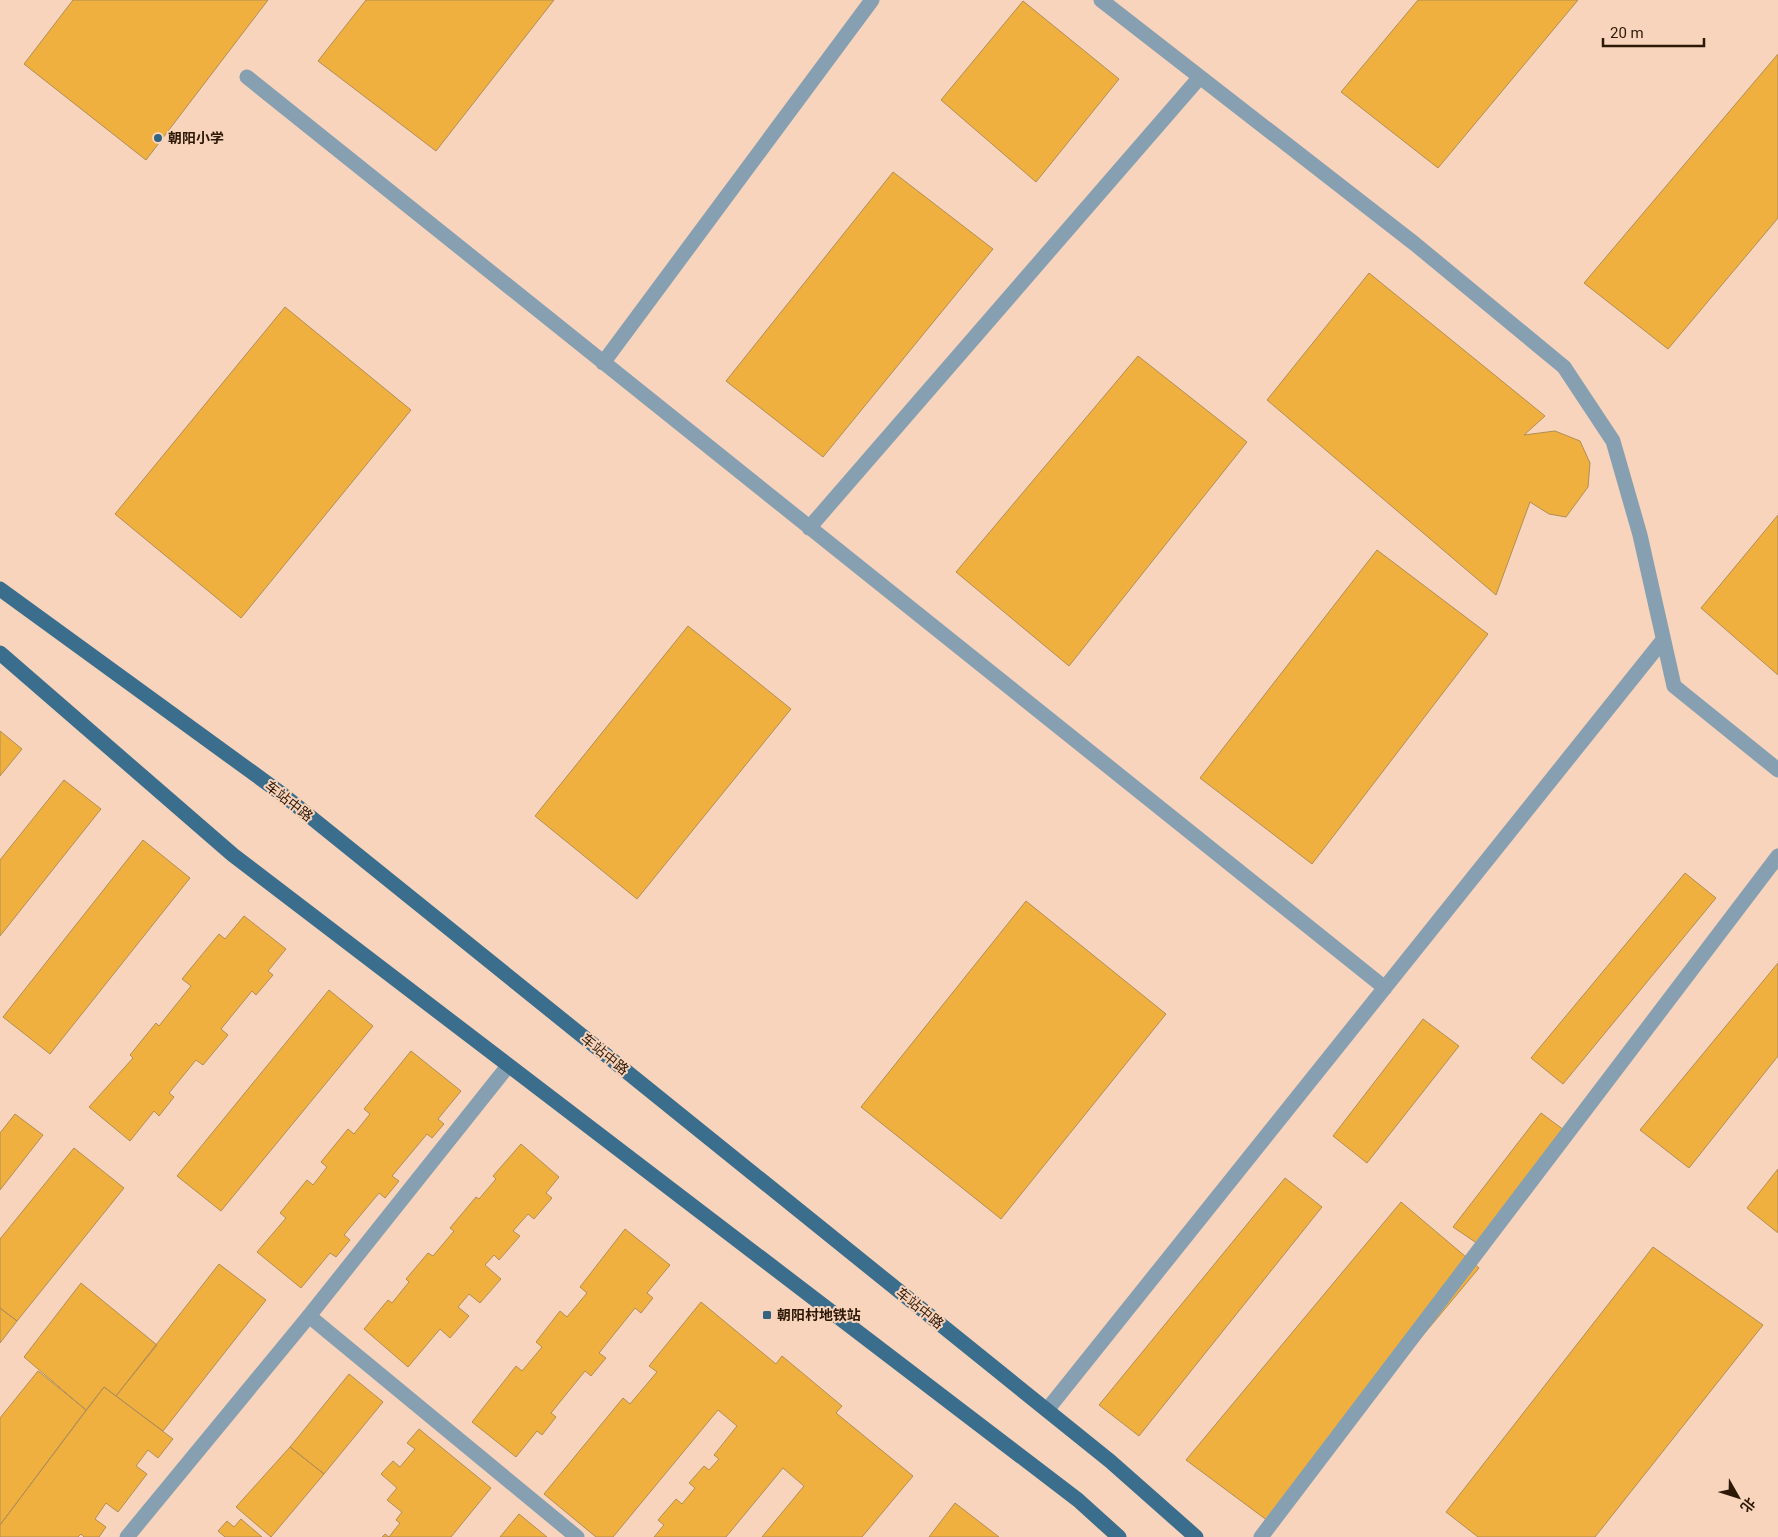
<svg xmlns="http://www.w3.org/2000/svg" width="1778" height="1537" font-family="Roboto,'Noto Sans SC',sans-serif">
<rect width="100%" height="100%" fill="#f7d4bb"/>
<path fill="#f0b040" stroke="#b28d55" d="M73,0H268L146,160L24,64Z
M366,0H554L436,151L318,61Z
M1418,0H1578L1438,168L1341,92Z
M1023,1L1119,79L1036,182L941,100Z
M1778,54V218L1668,349L1584,283Z
M893,172L993,249L823,457L726,381Z
M1369,273L1545,416L1524,435L1555,431L1580,441L1590,463L1588,487L1566,517L1549,514L1530,502L1496,595L1267,400Z
M285,307L411,410L241,618L115,514Z
M1138,356L1247,442L1069,666L956,572Z
M1778,515V675L1701,608Z
M1377,550L1488,634L1312,864L1200,778Z
M688,626L791,709L637,899L535,816Z
M0,731L22,749L0,776Z
M64,780L101,809L0,936V860Z
M143,840L190,878L50,1054L3,1017Z
M1685,873L1716,898L1563,1084L1531,1058Z
M1026,901L1166,1014L1001,1219L861,1107Z
M244,916L286,949L268,971L273,975L256,995L252,991L221,1029L228,1035L203,1065L196,1060L169,1093L174,1097L159,1116L154,1111L130,1141L89,1107L133,1058L130,1055L156,1023L159,1026L191,986L182,979L219,934L225,939Z
M1778,963V1056L1689,1168L1640,1130Z
M329,990L373,1026L221,1211L177,1176Z
M1423,1019L1459,1046L1367,1163L1333,1136Z
M411,1051L461,1091L438,1119L444,1124L432,1138L427,1134L392,1176L399,1181L385,1198L379,1193L344,1235L350,1240L336,1257L330,1253L301,1288L257,1252L286,1218L280,1213L307,1180L313,1185L327,1167L321,1162L348,1129L354,1134L370,1114L364,1109Z
M1541,1113L1572,1136L1484,1248L1453,1227Z
M15,1114L43,1135L0,1190V1133Z
M521,1144L559,1177L546,1193L552,1198L534,1219L528,1214L513,1231L520,1236L499,1260L494,1255L485,1265L501,1279L480,1303L469,1294L458,1307L469,1316L450,1338L440,1329L408,1367L364,1329L388,1300L392,1303L409,1282L406,1279L428,1253L433,1256L454,1231L450,1228L476,1197L479,1199L496,1179L493,1176Z
M74,1148L124,1188L17,1321L0,1308V1239Z
M1778,1169V1233L1747,1208Z
M1285,1178L1322,1207L1139,1436L1099,1405Z
M1401,1202L1479,1268L1268,1521L1186,1460Z
M625,1229L670,1265L647,1293L653,1298L641,1313L635,1308L599,1353L606,1358L591,1376L585,1371L551,1413L556,1417L542,1435L537,1431L516,1457L472,1422L516,1366L522,1371L542,1347L536,1342L560,1311L567,1317L587,1293L580,1287Z
M1653,1247L1763,1325L1595,1537H1478L1446,1512Z
M219,1264L266,1300L163,1431L116,1396Z
M81,1283L157,1345L116,1396L104,1387L86,1410L24,1357Z
M701,1302L776,1364L782,1356L842,1406L836,1413L913,1476L862,1537H762L804,1486L783,1468L726,1537H654L664,1525L658,1520L676,1499L682,1504L695,1488L689,1483L704,1466L709,1470L719,1459L714,1455L737,1426L718,1410L613,1537H596L544,1494L623,1398L630,1404L657,1372L649,1366Z
M0,1308L17,1321L0,1343Z
M38,1371L86,1410L0,1525V1418Z
M349,1374L383,1402L324,1474L290,1447Z
M104,1387L173,1439L158,1458L148,1450L136,1466L147,1474L118,1512L106,1503L95,1519L106,1527L99,1537H84L81,1534L78,1537H0V1525Z
M419,1429L491,1488L451,1537H382L385,1534L389,1537L400,1523L396,1520L402,1512L387,1500L397,1488L381,1474L393,1461L400,1467L415,1449L407,1443Z
M290,1447L324,1474L271,1537L236,1507Z
M955,1503L999,1537H929Z
M519,1514L547,1537H500Z
M241,1519L262,1537H225L218,1531L227,1521L234,1527Z"/>
<g fill="none" stroke-linecap="round" stroke-linejoin="round">
<path stroke="#86a0b2" stroke-width="15" d="M309,1316L577,1537"/>
<path stroke="#86a0b2" stroke-width="15" d="M1101,0L1415,244L1564,367L1613,441L1640,535L1674,686L1778,770
M247,77L1385,988
M603,363L872,0
M809,528L1200,77
M1047,1410L1663,640
M127,1537L309,1316L508,1066
M1261,1537L1778,856"/>
<path stroke="#3b6e8d" stroke-width="15" d="M0,589L282,794L1110,1461L1196,1537
M0,653L233,855L1078,1500L1119,1537"/>
</g>
<g fill="#326381" stroke="#f7d4bb" stroke-width="2">
<circle cx="158" cy="138" r="5"/>
<rect x="762" y="1310" width="10" height="10" rx="2.5"/>
</g>
<g text-anchor="middle" stroke-width="4" stroke-linejoin="round" paint-order="stroke">
<g font-size="14" font-weight="bold" fill="#2d1807" stroke="#f7d4bb" text-anchor="start">
<text x="168" y="143">朝阳小学</text>
<text x="777" y="1320">朝阳村地铁站</text>
</g>
<g font-size="14" fill="#2d1807" stroke="#f7d4bb">
<text transform="translate(289 801) rotate(38)" y="5">车站中路</text>
<text transform="translate(605 1054) rotate(39)" y="5">车站中路</text>
<text transform="translate(920 1308) rotate(39)" y="5">车站中路</text>
</g>
</g>
<g transform="translate(1738 1497) rotate(129)" stroke="#f7d4bb" stroke-width="4" paint-order="stroke">
<path d="M0-4L9 19L0 12L-9 19Z" fill="#2d1807"/>
<text y="-8" font-size="14" font-weight="bold" text-anchor="middle" fill="#2d1807">北</text>
</g>
<path d="M1603 38v8h101v-8" fill="none" stroke="#2d1807" stroke-width="2.5"/>
<text x="1610" y="38" font-size="15" fill="#2d1807" stroke="#f7d4bb" stroke-width="4" paint-order="stroke">20 m</text>
</svg>
